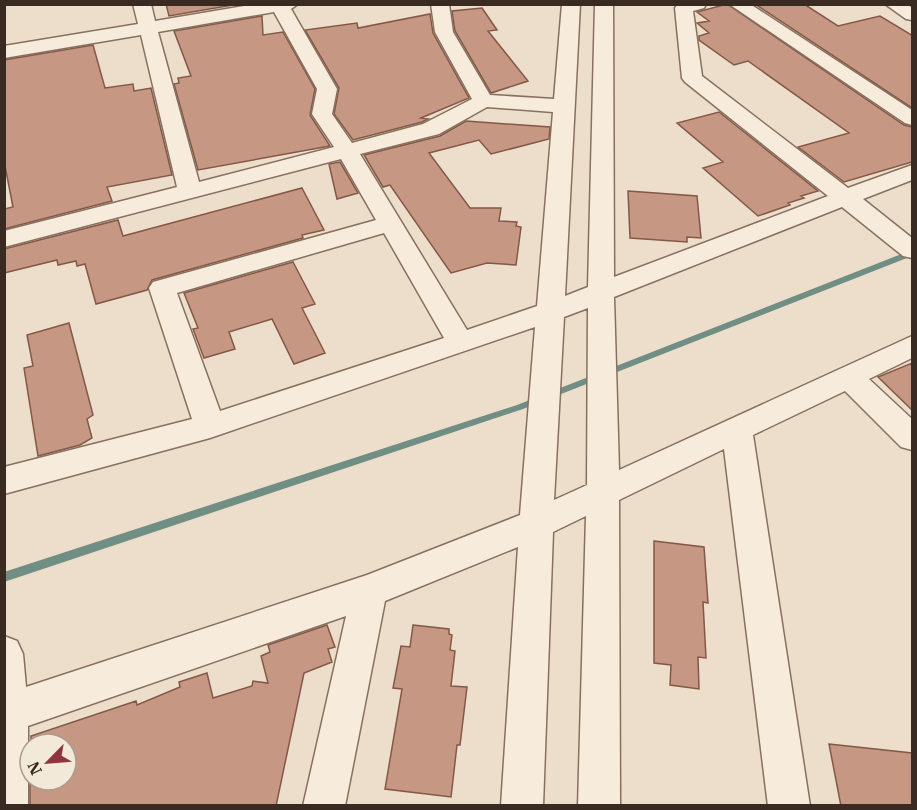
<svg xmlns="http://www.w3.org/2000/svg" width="917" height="810" font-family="'IBM Plex Serif',serif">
<rect width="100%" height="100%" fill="#ecdeca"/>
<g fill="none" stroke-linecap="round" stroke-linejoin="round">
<path fill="#718e84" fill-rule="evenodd" d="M909,251H912V256L523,409L4,582V572L517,405Z"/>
</g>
<path fill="#c69783" stroke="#845847" stroke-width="1.5" d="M166,4H239L169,16Z
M727,4L904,125L912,127V162L844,182L798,147L849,133L748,61L734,65L699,40V36L709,33L697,23L709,21L697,12Z
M755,4H804L838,26L880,16L910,34L912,36V108Z
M482,8L497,30L488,31L528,81L491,93L455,31L452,11Z
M430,14L433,33L469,98L421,118L428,119L422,122L353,140L334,114L339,88L305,30L357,23L358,28Z
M262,16L263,35L283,32L315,89L310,115L330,146L198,170L174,84L179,83L178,78L191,76L174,31Z
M93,45L105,88L133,84L134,91L151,88L172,175L107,187L112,201L4,229V209L13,207L4,161V60Z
M719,112L818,191L801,196L804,198L788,203L790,205L758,216L703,168L723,162L677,123Z
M466,121L550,127L549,139L491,154L479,140L429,153L470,208H501L499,221L517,222L516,226L521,227L516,265L487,263L451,273L390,185L383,187L364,155L440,136Z
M340,162L358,193L337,199L329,164Z
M302,188L324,230L302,235L303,238L152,280L147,290L96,304L85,264L77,266L76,261L58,265L57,260L4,273V249L118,220L123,236Z
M628,191L697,196L701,238L687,237V242L630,238Z
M293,262L315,304L302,308L325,353L294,364L272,319L229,332L235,349L204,358L193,329L198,328L184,293Z
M69,323L93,415L87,419L92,438L80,445L38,456L24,368L33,366L27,335Z
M912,363V410L878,377Z
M654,541L704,547L708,603L703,602L706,658L698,657L699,689L670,685L671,665L654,663Z
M327,625L335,647L328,649L332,662L304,673L276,806H30V780H66V744H31V736L136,701L137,705L180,687L179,682L207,673L213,698L252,686L253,681L268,683L261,656L270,652L268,645Z
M413,625L449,629V634L452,635L450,650L455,651L451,686L467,687L460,745H457L451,797L385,789L402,689L393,688L401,646L410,647Z
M829,744L912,753V806H841Z"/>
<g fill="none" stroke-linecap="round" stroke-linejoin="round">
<g stroke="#87705f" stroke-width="3">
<path id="street" d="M133,4H151L155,21L256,4H298L291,9L337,89L332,114L352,143L423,124L472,99L435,32L431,4H449L453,32L490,95L554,99L562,4H580L565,296L588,287L595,4H613L614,277L828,196L685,82L682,78L675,8L678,4H706L704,8L693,11L702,76L848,188L912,165V180L863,199L912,238V258L903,256L842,207L614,297L619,470L912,336V358L869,379L912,419V450L901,447L845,391L753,435L810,806H768L724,449L619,500L620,806H578L586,516L553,532L543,806H501L518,547L385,601L345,806H303L346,616L28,726V806H4V636L17,641L23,654L26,687L367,575L520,515L535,327L210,438L4,494V467L192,419L149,288L153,282L376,220L341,159L4,247V231L177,187L141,35L4,58V46L138,24ZM274,12L317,89L312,114L334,147L199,182L158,32ZM487,107L553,112L537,306L467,330L360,154L439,134ZM384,233L444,338L220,411L177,293ZM588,308L587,485L554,500L564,317Z
M729,4H750L912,110V125L905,123Z
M885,4H907L912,8V20L906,19Z"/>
</g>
<use href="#street" fill="#f7ecdc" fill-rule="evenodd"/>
</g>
<rect width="917" height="810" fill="none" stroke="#392a22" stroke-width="12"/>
<g transform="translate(48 762) rotate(245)"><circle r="28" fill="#f3e9d9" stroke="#a99d90" stroke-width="1.5"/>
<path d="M0-4.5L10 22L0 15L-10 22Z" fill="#91343f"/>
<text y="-9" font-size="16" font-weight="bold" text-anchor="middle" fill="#392a22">N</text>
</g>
</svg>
